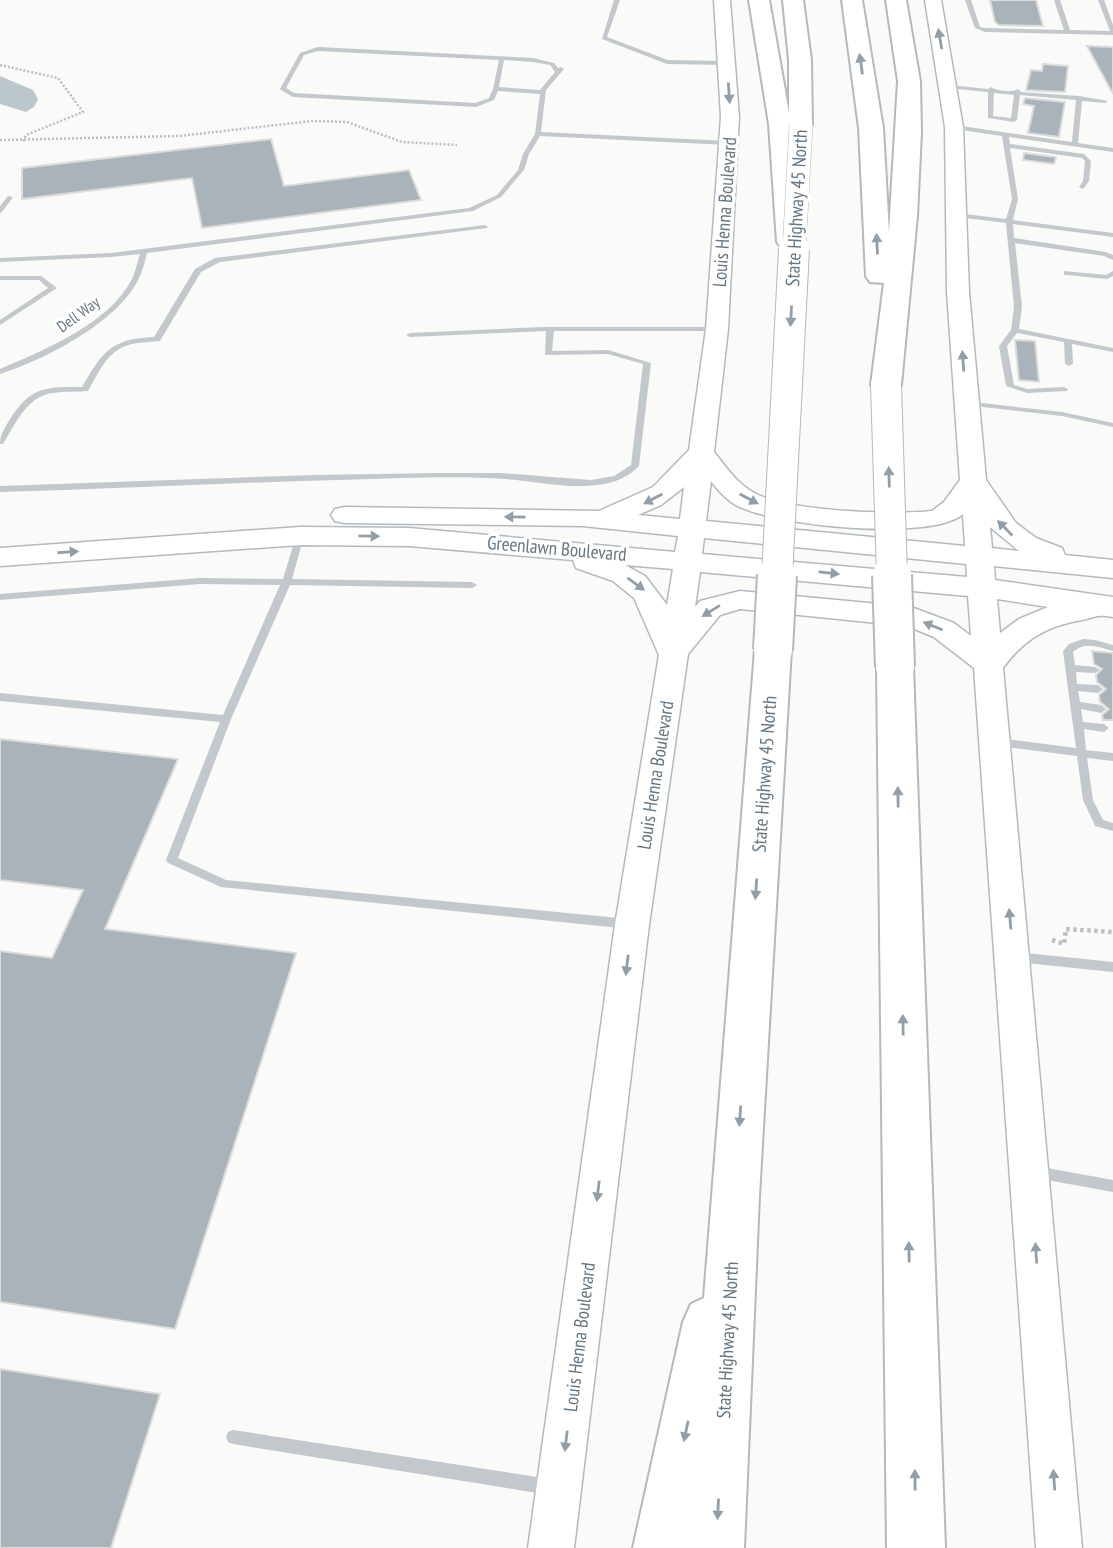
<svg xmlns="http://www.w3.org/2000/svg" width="1113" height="1548" font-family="'PT Sans Narrow',sans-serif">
<rect width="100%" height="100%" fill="#fafaf8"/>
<path fill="#bbc7cb" d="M0,76L33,90L38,99L34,107L26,112L0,104Z"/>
<path fill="#aab3b9" stroke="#dcdcda" stroke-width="2" d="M990,0H1036L1043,26L999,25L995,22Z
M1087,46L1113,47V94Z
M1043,64L1068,66L1065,92L1026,90L1031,70L1042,71Z
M1025,98L1065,102L1059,137L1028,133L1034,106L1023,104Z
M271,139L284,186L409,170L421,200L202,228L192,178L22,199V168Z
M1024,153L1056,157L1054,164L1023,160Z
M1015,340L1035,341L1039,382L1019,380Z
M1092,651L1113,653V720H1103L1102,715L1109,709L1100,702L1099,695L1106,689L1097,682L1096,675L1102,669L1094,664Z
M0,739L178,759L105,929L296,953L175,1329L0,1302V951L52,958L83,890L0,880Z
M0,1369L160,1394L111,1548H0Z"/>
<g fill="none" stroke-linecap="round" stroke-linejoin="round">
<g stroke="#b3babf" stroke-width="3">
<path id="secondary" d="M714,0H730L739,117L728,329L714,452C725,466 736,482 751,491C782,512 894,515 932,511L944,502L960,480L947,292L945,127L925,0H941L963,127L969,292L986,480L1016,523L1036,538L1062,548L1065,555L1113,560V578L994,566L995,580L1113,597V617C1097,614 1096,617 1082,620C1047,626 1024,639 1003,668L1082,1548H1036L974,668L934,637L907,626L740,609L720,615L688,654L649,925L574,1548H528L615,925L659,655L634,598L613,581L576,568L573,560L409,546L300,545L0,566V548L300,527L409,528L675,552L678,536L583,526L344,523L335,521L331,515L335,509L344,507L599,511L653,487L689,450L706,329L721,117ZM711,481C717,489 725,498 734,504C770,526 931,542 963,514L965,546L706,521ZM684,487L680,519L638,515L661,505ZM990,527L1019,551L992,548ZM704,538L966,564L967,577L702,554ZM625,565L673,569L667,605L645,576ZM700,572L968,596L971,636L954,623L911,607L740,591L700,601L695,607ZM997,599L1048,607L1019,619L1000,633Z"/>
</g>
<g stroke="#b4b9bd" stroke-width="4">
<path id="motorway" d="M749,0H769L789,113V60L783,0H803L811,60L812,125L801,132L792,128L803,242L799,247H781L777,242L769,124Z
M842,0H862L883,128L889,233L898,81L886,0H906L920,81L921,132L917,216L901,385L896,391L886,394L876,391L871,385L884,283L870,282L866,276L859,128Z
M773,638L786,641L791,650L759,1196L744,1548H633L683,1322L691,1304L704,1298L755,650L760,641Z
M895,654L908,658L913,667L945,1548H887L877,667L882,658Z"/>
</g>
<path stroke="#bbbfc2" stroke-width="2.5" stroke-dasharray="2 2" stroke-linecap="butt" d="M0,65L58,78L83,112L26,135L23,142
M0,140L179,136L312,121L347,122L402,142L457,145"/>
<path stroke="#bbbfc2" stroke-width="4.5" stroke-dasharray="3.5 3.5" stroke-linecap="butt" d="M1052,940L1064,944L1066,929L1113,932"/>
<path fill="#c3c8cc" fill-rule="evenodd" d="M614,0H620L607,37L668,60L727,61L730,63L727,65L667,64L602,39Z
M965,0H971L980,27L985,28L1064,30L1054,0H1060L1070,30L1110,31L1098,0H1104L1113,25V35L985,32L975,28Z
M318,47L533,58L554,63L558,68L561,67L564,69L546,90L541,132L728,141L731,143L728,145L540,136L529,154L524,170L501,197L473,211L147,253C145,261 143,270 139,278C119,322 44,360 0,374V369C44,350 109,324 132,279C136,271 137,262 140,254L111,257L0,262V258L111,253L469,208L497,195L518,170L523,154L535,134L540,94L498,91L494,100L476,107L293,97L281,90L280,89L300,53ZM318,51L499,60L493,89L489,98L475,103L294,93L286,88L304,55ZM504,60L533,62L550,65L555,72L540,90L499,87Z
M949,85L988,89L991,87C997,91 1012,93 1018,89L1021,92L1079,96L1108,101L1105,103L1082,101L1078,143L1113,148V152L1009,137L1010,144L1084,154L1091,161L1089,181L1084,188L1082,189L1079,187L1083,181L1085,161L1082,158L1010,148L1018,199L1013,220L1113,233V237L1013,224L1014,238L1106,252L1113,255V260L1104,256L1015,243L1022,307L1019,329L1113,348V352L1072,344L1073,364L1069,366L1065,364L1064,342L1017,333L1007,346L1014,385L1027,389L1064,387L1068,389L1067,391L1027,393L1006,386L999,346L1011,330L1014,307L1006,223L957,217L954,215L957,213L1006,219L1012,199L1002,136L954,129L951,127L954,125L1072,142L1076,100L1020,95L1017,120L1014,122L988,118V92L947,88V86ZM994,93L1014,95L1011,118L993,116Z
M8,196L13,197L2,212L0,213V206Z
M485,225L488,227L487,228L220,262L201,272L160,341C151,342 141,342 132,344C108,349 99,372 88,391C76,392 65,391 53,393C27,396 16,423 3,444H0C0,434 5,428 10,419C31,386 46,387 82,387C103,351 111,339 154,337L195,269L215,258Z
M1064,271L1106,275L1113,271V276L1107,279L1067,275H1064Z
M0,276H41L57,288L0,325V320L48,288L39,280H0Z
M543,327H717L721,329L717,331H554L552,351L608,350L651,363L639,466C608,499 547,482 506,479C450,475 392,479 336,480C224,483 112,489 0,492V486L313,475L438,473H501L591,480L614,476L631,465L643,364L608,354L545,355L546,331L410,337L406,335L410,333Z
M963,401L1062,412L1113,423V427L1062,416L966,405H963Z
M300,533L304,536L292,579L472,582L477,585L472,588L290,585L231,719L178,858L226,880L629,919L633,921L635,924L633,927L629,929L221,887L168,863L166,860L220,722L0,701V693L223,715L280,585L200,584L0,600V594L200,578L283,579L296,536Z
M1083,639L1095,640L1113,645V651C1099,647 1085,641 1073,652L1075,665L1095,667L1100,670L1095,673L1076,672L1077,684L1098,685L1103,689L1098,693L1078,691L1080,702L1101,705L1106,709L1101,713L1081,709L1083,722L1104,724L1109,728L1104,732L1084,729L1086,750L1113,753V761L1087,758L1093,800L1103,820L1113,823V831L1095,826L1094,823L1083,800L1077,756L998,746L993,742L998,738L1076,748L1063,651L1069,644Z
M1016,952L1113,962V972L1016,962L1012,960L1010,957L1012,954Z
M1036,1166L1113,1180V1192L1036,1178L1031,1176L1029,1172L1031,1168Z
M233,1430L550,1479L555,1482L558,1487L555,1492L550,1495L233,1444L228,1442L226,1437L228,1432Z"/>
<use href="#secondary" fill="#fff" fill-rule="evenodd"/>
<use href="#motorway" fill="#fff" fill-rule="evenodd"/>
<g stroke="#b4b9bd" stroke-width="24" stroke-linecap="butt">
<path id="motorway-bridge-far2" d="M794,251L801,125"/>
</g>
<g stroke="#b4b9bd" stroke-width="32" stroke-linecap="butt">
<path id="motorway-bridge-far1" d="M886,385L892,576
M777,576L794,249"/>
</g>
<g stroke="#b4b9bd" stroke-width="42" stroke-linecap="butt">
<path id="motorway-bridge" d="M892,575L895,667
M773,650L777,575"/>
</g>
<use href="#motorway-bridge-far2" stroke="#fff" stroke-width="23"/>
<use href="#motorway-bridge-far1" stroke="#fff" stroke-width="30"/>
<use href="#motorway-bridge" stroke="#fff" stroke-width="38"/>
</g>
<defs><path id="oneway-solid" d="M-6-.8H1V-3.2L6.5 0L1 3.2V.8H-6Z" transform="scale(1.75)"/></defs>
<g fill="#939fa8">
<use href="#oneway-solid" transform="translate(940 39) rotate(-100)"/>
<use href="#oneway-solid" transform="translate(861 64) rotate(-98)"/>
<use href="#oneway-solid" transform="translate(729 93) rotate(86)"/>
<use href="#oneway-solid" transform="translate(877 244) rotate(-93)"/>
<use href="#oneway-solid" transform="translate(791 316) rotate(93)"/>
<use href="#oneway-solid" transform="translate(963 361) rotate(-94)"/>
<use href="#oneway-solid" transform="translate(889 477) rotate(-92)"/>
<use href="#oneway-solid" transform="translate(653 499) rotate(152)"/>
<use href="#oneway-solid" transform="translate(749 499) rotate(28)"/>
<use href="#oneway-solid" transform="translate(515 517) rotate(-179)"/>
<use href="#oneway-solid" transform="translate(1005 528) rotate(-135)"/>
<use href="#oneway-solid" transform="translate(369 536) rotate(1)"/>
<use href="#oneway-solid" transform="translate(68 552) rotate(-4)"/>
<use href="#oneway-solid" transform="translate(829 573) rotate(6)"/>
<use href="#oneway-solid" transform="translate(636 584) rotate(36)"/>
<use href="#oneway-solid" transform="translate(711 611) rotate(148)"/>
<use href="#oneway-solid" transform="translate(933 626) rotate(-158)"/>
<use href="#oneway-solid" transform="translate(898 797) rotate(-91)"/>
<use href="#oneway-solid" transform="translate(756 889) rotate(94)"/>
<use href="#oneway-solid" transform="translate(1010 919) rotate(-95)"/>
<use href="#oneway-solid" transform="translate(627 965) rotate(97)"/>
<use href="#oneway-solid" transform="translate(903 1025) rotate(-91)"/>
<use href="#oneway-solid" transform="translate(740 1116) rotate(94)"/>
<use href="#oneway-solid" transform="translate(598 1191) rotate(97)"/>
<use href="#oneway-solid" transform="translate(909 1252) rotate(-91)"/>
<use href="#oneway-solid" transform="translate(1036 1253) rotate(-94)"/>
<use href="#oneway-solid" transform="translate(686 1431) rotate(102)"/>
<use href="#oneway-solid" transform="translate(566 1441) rotate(97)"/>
<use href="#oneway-solid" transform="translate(915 1480) rotate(-91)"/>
<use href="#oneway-solid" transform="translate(1054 1480) rotate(-94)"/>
<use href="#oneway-solid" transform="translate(718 1509) rotate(93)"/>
</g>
<g text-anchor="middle" stroke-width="7" stroke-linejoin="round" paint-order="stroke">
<g font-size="16" fill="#657683" stroke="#fff">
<text transform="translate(78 314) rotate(-36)" y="6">Dell Way</text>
</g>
<g font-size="19" fill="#657683" stroke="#fff">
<text transform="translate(796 208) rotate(-87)" y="7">State Highway 45 North</text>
<text transform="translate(724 212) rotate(-86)" y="7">Louis Henna Boulevard</text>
<text transform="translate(557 548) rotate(5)" y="7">Greenlawn Boulevard</text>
<text transform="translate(764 774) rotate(-86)" y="7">State Highway 45 North</text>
<text transform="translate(655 775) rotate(-81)" y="7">Louis Henna Boulevard</text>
<text transform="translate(579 1337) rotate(-83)" y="7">Louis Henna Boulevard</text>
<text transform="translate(727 1340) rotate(-87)" y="7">State Highway 45 North</text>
</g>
</g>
</svg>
